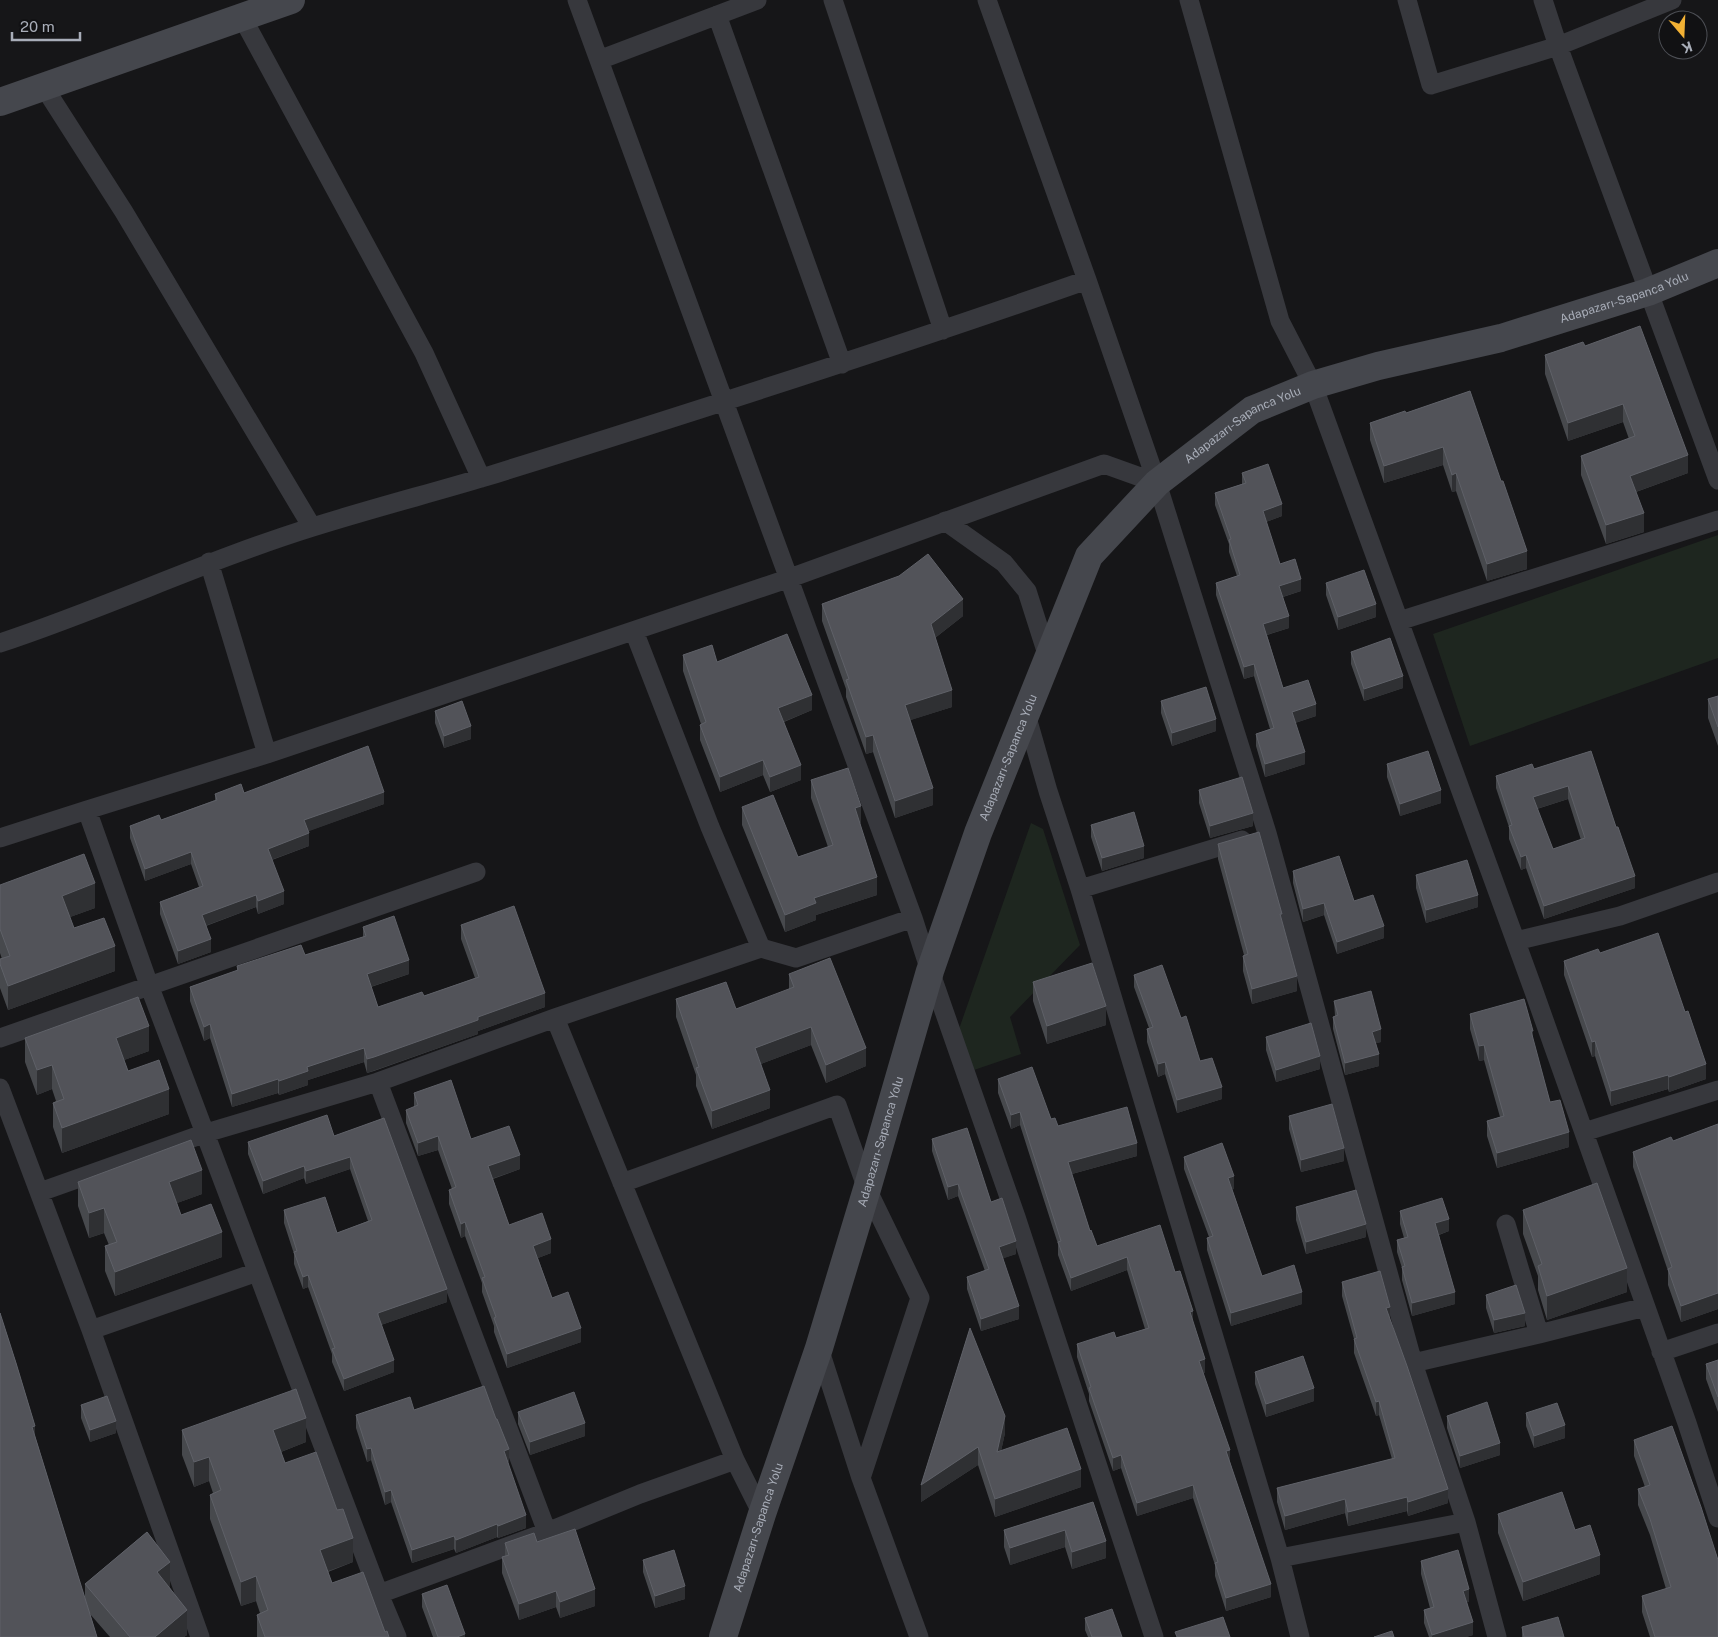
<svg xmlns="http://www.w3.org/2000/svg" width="1718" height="1637" font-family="'Public Sans',sans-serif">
<rect width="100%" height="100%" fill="#161618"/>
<path fill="#1e261f" d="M1718,535V658L1470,746L1433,634Z
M1031,823L1043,829L1080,945L1010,1017L1021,1054L974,1070L959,1029Z"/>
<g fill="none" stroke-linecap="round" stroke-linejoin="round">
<path stroke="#37383d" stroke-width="19" d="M577,0L913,918L930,971L1016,1217L1154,1637
M833,0L943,330
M987,0L1087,280L1157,483L1267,833L1413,1363L1466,1522L1497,1637
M1189,0L1280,321L1313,385L1532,986L1687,1423L1718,1518
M1407,0L1431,85L1558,46L1672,0
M1543,0L1558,46L1718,480
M717,15L842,364
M242,17L424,353L481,478
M599,60L757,0
M44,87L124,212L312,527
M945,521L1004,563L1027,591L1048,657
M209,562L267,754
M1399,621L1718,520
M634,631L710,827L761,948L796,958L913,918
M0,643C106,608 207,560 313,527C370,509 428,494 485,477C687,414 888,350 1087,280
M1026,714L1048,791L1080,889L1280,1558L1300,1637
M0,838L87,810
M1080,889L1242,840
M1516,941L1620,916L1718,882
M555,1018L735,1460L762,1514
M0,1038L476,872
M378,1082L547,1532
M0,1088L91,1330L200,1637
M1584,1132L1718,1090
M622,1183L837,1105L867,1189L920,1298L861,1478
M40,1192L206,1133L378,1082L555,1018L761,948
M1506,1224L1539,1334
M91,1330L257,1272
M819,1348L861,1478L919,1637
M1661,1352L1718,1333
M1413,1363L1539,1334L1645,1307
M735,1460L640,1494L547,1532L379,1594L149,985L87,810L267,754L790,578L1104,464L1157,483
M1280,1558L1466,1522
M379,1594L397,1637"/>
<g stroke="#45474d" stroke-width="28">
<path d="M0,102L291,0"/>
<path id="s1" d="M723,1637L762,1514L819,1348L867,1189L930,971L978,833L1089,556L1157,483L1252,410L1313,385L1378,366L1501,338L1648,292L1718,263"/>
</g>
</g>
<path fill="#47494d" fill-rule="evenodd" d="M1585,346L1688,473L1636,492L1644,532L1606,544L1581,475V456L1629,439L1623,422L1568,441L1545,374V355Z
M1470,391L1527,569L1487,581L1456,491L1452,492L1443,465L1384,483L1370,440V423L1406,413Z
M1242,473L1282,516L1266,522L1280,564L1301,591L1283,597L1289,628L1267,635L1283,688L1316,716L1295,723L1305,764L1265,777L1256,746V734L1270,729L1254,676L1244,679L1216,595V583L1237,576L1229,552V544L1215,505V493L1242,484Z
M1326,583L1376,617L1338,630L1326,595Z
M822,604L963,616L935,638L952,707L910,720L933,805L895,818L873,752L866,754L846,697V689L822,621Z
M1351,652L1403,688L1364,701L1351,664Z
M683,655L717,662L812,710L784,722L801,780L770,792L763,775L720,792L700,740V725L701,724L683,671Z
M1718,696V746L1708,718V699Z
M1161,701L1216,731L1172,746L1161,713Z
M435,711L471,739L444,748L435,723Z
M1591,751L1635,888L1544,919L1526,868L1521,870L1509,839V827L1496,788V776L1534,769ZM1568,799L1581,840L1553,849L1537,809Z
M1387,764L1441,803L1400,816L1387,777Z
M811,780L861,823H860L877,895L816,915V920L785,932L742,825V807L798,857L828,847L811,798Z
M1199,790L1253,826L1210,838L1199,803Z
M244,793L384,804L308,831L309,846L272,860L284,904L258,914L256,907L206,926L211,952L178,964L160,914V902L199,887L191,864L145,881L130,838V826L161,820L215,800V794Z
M1091,825L1144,858L1102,871L1091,837Z
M1218,844L1297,991L1252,1004L1243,971V956L1244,955L1218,859Z
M1293,871L1354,901L1384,938L1337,954L1324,915L1303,922L1293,883Z
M1416,875L1478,907L1426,923L1416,888Z
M0,885L95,908L70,917L74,928L115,971L8,1010L0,988V959H2L0,953Z
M461,925L545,1007L478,1031V1034L374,1071L367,1073L364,1062L308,1080V1085L279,1095L278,1093L232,1107L210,1038L204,1041L190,1001V987L237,971V966L305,955L363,937V927L409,974L371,987L378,1007L424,996L475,978L461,939Z
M1600,953L1706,1079L1669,1092L1668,1089L1611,1106L1595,1056L1592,1057L1564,975V961Z
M789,974L866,1066L826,1083L811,1045L761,1064L770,1108L712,1129L696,1086V1075L676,1017V999L736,1009L789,990Z
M1134,975L1181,1018L1200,1061L1222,1099L1177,1113L1165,1074L1158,1077L1147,1042V1029L1149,1028L1134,987Z
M1033,982L1106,1025L1047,1044L1033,1001Z
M1334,1001L1381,1042L1376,1043L1379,1066L1345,1075L1333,1029V1017L1335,1016Z
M1470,1014L1533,1041L1550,1102L1569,1147L1497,1168L1487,1136V1121L1500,1117L1484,1060L1479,1061L1470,1029Z
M1266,1037L1320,1069L1276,1082L1266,1050Z
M25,1038L149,1051L124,1060L128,1071L169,1114L62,1153L53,1127V1103L56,1101L52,1089L37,1095L25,1062Z
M998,1079L1051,1119L1058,1126L1137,1156L1072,1174L1090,1231L1097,1246L1175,1272L1193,1322L1205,1373H1203L1271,1597L1226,1611L1215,1576V1565L1193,1498L1137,1516L1121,1468L1113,1471L1089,1401V1394L1077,1357V1344L1116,1338L1145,1329L1127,1270L1071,1291L1058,1255V1244L1020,1125L1011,1129L998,1093Z
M414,1093L471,1139L520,1169L493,1179L509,1225L551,1253L538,1258L552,1298L581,1342L507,1368L494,1332V1326L482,1292V1283L465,1236L461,1238L449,1204V1190L452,1189L438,1150L418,1156L406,1123V1110L414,1107Z
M1289,1116L1344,1161L1301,1172L1289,1129Z
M384,1118L447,1302L381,1325L394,1372L344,1391L332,1362V1354L308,1287L303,1289L294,1264V1254L284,1223V1210L337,1233L368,1221L350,1169L306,1184L304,1178L263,1194L248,1154V1142L334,1136Z
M1718,1124V1309L1681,1322L1668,1285V1271L1633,1167V1152L1673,1141Z
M932,1139L991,1202L1016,1254L1003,1258L1019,1319L981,1331L967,1289V1277L985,1271L958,1196L948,1200L932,1151Z
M1184,1157L1234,1189H1232L1262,1276L1302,1304L1231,1326L1207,1250V1238L1209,1237L1184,1169Z
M78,1182L202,1194L177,1203L181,1215L222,1257L115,1296L105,1271V1246L109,1245L104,1233L89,1238L78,1206Z
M1296,1207L1366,1237L1306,1254L1296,1220Z
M1523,1210L1627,1292L1547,1320L1538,1290V1276L1523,1234Z
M1400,1211L1449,1231L1439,1235L1455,1304L1412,1316L1402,1280V1268L1397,1252V1240L1404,1238L1400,1224Z
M1342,1282L1390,1320L1448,1503L1408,1516L1407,1511L1348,1526L1345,1513L1285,1530L1277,1502V1488L1392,1459L1379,1415L1376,1416L1354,1353V1339L1342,1296Z
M1486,1295L1525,1326L1494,1333L1486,1308Z
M0,1313L16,1363L35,1426V1436L85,1599V1584L147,1532L170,1562V1586L169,1587L187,1610V1635L184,1637H110L90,1614L97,1637H0Z
M970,1328L1005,1433L1001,1451L1081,1487L995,1517L978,1465L921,1502Z
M1718,1360V1412L1706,1379V1364Z
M1255,1372L1314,1401L1266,1417L1255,1384Z
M81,1405L116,1433L90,1442L81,1418Z
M414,1410L509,1462H508L526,1528L498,1538L497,1537L456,1553L454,1549L412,1563L391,1502L385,1505L371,1460L367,1462L356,1428V1415Z
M518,1412L585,1436L530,1455L518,1424Z
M1526,1413L1565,1438L1534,1448L1526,1426Z
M1447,1416L1500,1455L1460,1468L1447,1428Z
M182,1430L306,1442L281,1452L285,1463L353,1562L328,1572L332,1583L389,1637H257V1615L260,1613L256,1601L241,1606L210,1519V1495L213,1493L209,1481L194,1487L182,1455Z
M1634,1440L1718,1637H1650L1642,1612V1596L1666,1589L1650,1535L1638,1505V1489L1645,1487L1634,1456Z
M1093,1502L1106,1558L1072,1569L1065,1547L1010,1565L1004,1547V1530Z
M1498,1514L1575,1530L1600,1574L1523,1601L1498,1533Z
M537,1542L595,1606L560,1618L556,1607L519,1620L502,1573V1557L505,1556V1543Z
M643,1560L685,1599L655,1608L643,1572Z
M1421,1561L1469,1602H1467L1473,1635L1466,1637H1429L1424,1623V1610L1430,1608L1421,1574Z
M422,1594L465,1637H433L422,1607Z
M1085,1618L1122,1637H1088L1085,1630Z
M1522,1627L1564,1637H1522Z"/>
<path fill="#2f3033" d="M1623,404V422L1568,441V423Z
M1443,447V465L1384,483V466Z
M1688,455V473L1630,494V476Z
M1456,473V491L1452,492V475Z
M1282,504V516L1263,523V511Z
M1644,513V532L1606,544V525Z
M1527,551V569L1487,581V564Z
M1301,579V591L1279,598V586Z
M963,599V616L931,641V624Z
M1376,604V617L1338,630V617Z
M1289,616V628L1263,636V624Z
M1254,664V676L1244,679V667Z
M1403,676V688L1364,701V689Z
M952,690V707L905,722V705Z
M812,695V710L778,724V708Z
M1316,704V716L1292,724V712Z
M1216,719V731L1172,746V733Z
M471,726V739L444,748V736Z
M873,735V752L866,754V737Z
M1305,752V764L1265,777V764Z
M763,760V775L720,792V777Z
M801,765V780L770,792V777Z
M1568,786V799L1533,810V797Z
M933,788V805L895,818V801Z
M1441,790V803L1400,816V804Z
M384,792V804L304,833V820Z
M861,806V823L855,825V808Z
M1253,813V826L1210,838V826Z
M309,833V846L268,861V849Z
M1144,846V858L1102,871V858Z
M191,852V864L145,881V869Z
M1526,855V868L1521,870V857Z
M1635,876V888L1544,919V906Z
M877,877V895L816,915V920L785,932V915L814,898Z
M95,883V908L62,920V896Z
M284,891V904L258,914V901Z
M256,895V907L202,927V915Z
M1478,895V907L1426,923V910Z
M1324,903V915L1303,922V909Z
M1384,926V938L1337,954V942Z
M211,939V952L178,964V951Z
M115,946V971L8,1010V986Z
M409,960V974L367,988V974Z
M1297,976V991L1252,1004V989Z
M545,993V1007L478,1031V1034L367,1073V1059L478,1017Z
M1106,1006V1025L1047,1044V1026Z
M210,1024V1038L204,1041V1027Z
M149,1026V1051L116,1063V1038Z
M811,1027V1045L755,1066V1048Z
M1381,1029V1042L1372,1044V1032Z
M1531,1031H1533V1046Z
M1595,1041V1056L1592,1057V1042Z
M1484,1045V1060L1479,1061V1046Z
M364,1048V1062L308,1080V1085L279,1095V1081L307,1067Z
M866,1048V1066L826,1083V1065Z
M1379,1054V1066L1345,1075V1063Z
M1320,1056V1069L1276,1082V1070Z
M1165,1062V1074L1158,1077V1064Z
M1706,1064V1079L1669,1092V1077Z
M52,1065V1089L37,1095V1070Z
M1668,1075V1089L1611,1106V1091Z
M278,1079V1093L232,1107V1094Z
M1222,1087V1099L1177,1113V1100Z
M169,1089V1114L62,1153V1128Z
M770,1090V1108L712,1129V1111Z
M1020,1112V1125L1011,1129V1115Z
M1569,1132V1147L1497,1168V1153Z
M438,1136V1150L418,1156V1143Z
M1137,1143V1156L1068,1175V1162Z
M1344,1148V1161L1301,1172V1160Z
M520,1155V1169L488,1180V1166Z
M350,1157V1169L306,1184V1171Z
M304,1166V1178L263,1194V1181Z
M202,1170V1194L169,1206V1182Z
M1234,1176V1189L1228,1191V1178Z
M958,1184V1196L948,1200V1187Z
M104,1208V1233L89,1238V1213Z
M1449,1219V1231L1435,1236V1223Z
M465,1222V1236L461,1238V1224Z
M1366,1224V1237L1306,1254V1242Z
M222,1232V1257L115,1296V1272Z
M551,1239V1253L533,1260V1246Z
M1016,1241V1254L999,1260V1247Z
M1127,1257V1270L1071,1291V1278Z
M1627,1268V1292L1547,1320V1296Z
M308,1275V1287L303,1289V1277Z
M447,1289V1302L378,1326V1313Z
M1302,1292V1304L1231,1326V1313Z
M1455,1292V1304L1412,1316V1303Z
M1718,1293V1309L1681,1322V1306Z
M1019,1306V1319L981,1331V1319Z
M1390,1307V1321L1386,1308Z
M1193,1311V1324L1190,1312Z
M1525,1313V1326L1494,1333V1320Z
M581,1328V1342L507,1368V1354Z
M1205,1359V1373L1199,1374V1361Z
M394,1360V1372L344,1391V1379Z
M1314,1388V1401L1266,1417V1404Z
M1379,1401V1415L1376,1416V1402Z
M1005,1416V1433L997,1470V1452Z
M306,1418V1442L273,1455V1430Z
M116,1421V1433L90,1442V1430Z
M585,1423V1436L530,1455V1442Z
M1565,1425V1438L1534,1448V1436Z
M35,1426V1462L32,1427Z
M1500,1443V1455L1460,1468V1456Z
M978,1447V1465L921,1502V1485Z
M371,1448V1460L367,1462V1449Z
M509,1449V1462L504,1463V1451Z
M1230,1450V1463L1226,1451Z
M1121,1455V1468L1113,1471V1458Z
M209,1457V1481L194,1487V1462Z
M1081,1469V1487L995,1517V1499Z
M1193,1485V1498L1137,1516V1503Z
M1448,1489V1503L1408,1516V1502Z
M391,1490V1502L385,1505V1492Z
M1407,1497V1511L1348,1526V1512Z
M1345,1499V1513L1285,1530V1516Z
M526,1515V1528L498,1538V1526Z
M497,1524V1537L456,1553V1540Z
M1065,1530V1547L1010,1565V1548Z
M454,1536V1549L412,1563V1550Z
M353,1538V1562L320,1574V1550Z
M1106,1541V1558L1072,1569V1552Z
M1600,1555V1574L1523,1601V1582Z
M170,1562V1586L157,1597V1572Z
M256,1576V1601L241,1606V1582Z
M1271,1584V1597L1226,1611V1598Z
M685,1586V1599L655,1608V1596Z
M595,1589V1606L560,1618V1602Z
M1469,1589V1602L1463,1603V1591Z
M556,1591V1607L519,1620V1604Z
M187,1610V1635L184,1637H155Z
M1473,1622V1635L1466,1637H1432V1635Z
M465,1634V1637H457Z"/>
<path fill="#525359" stroke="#5f6168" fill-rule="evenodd" d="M1640,326L1688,455L1630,476L1644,513L1606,525L1581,456L1635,436L1623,404L1568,423L1545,355L1583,342L1585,346Z
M1470,391L1501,481H1503L1527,551L1487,564L1456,473L1452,475L1443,447L1384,466L1370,423L1405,411L1406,413Z
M1268,464L1282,504L1263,511L1280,564L1295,559L1301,579L1279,586L1289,616L1263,624L1283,688L1308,680L1316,704L1292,712L1305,752L1265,764L1256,734L1274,728L1254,664L1244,667L1216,583L1240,575L1229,540L1231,539L1215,493L1246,483L1242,473Z
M928,554L963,599L931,624L952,690L905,705L933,788L895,801L873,735L866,737L846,680L849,679L822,604L899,576Z
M1364,570L1376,604L1338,617L1326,583Z
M787,634L812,695L778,708L801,765L770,777L763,760L720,777L700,725L706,722L683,655L712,645L717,662Z
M1390,638L1403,676L1364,689L1351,652Z
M1206,687L1216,719L1172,733L1161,701Z
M1718,696V727L1708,699Z
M462,701L471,726L444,736L435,711Z
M368,746L384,792L304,820L309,833L268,849L284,891L258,901L256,895L202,915L211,939L178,951L160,902L203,886L191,852L145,869L130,826L159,815L161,820L217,800L215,794L241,784L244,793Z
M1428,751L1441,790L1400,804L1387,764Z
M1591,751L1616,827H1618L1635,876L1544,906L1526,855L1521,857L1509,826L1512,825L1496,776L1532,764L1534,769ZM1568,786L1585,838L1553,849L1533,797Z
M848,768L861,806L855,808L877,877L814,898L816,903L785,915L742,807L773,795L798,857L833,845L811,780Z
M1242,777L1253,813L1210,826L1199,790Z
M1134,812L1144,846L1102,858L1091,825Z
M1259,832L1282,914H1280L1297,976L1252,989L1243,956L1248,954L1218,844Z
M84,854L95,883L62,896L74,928L104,918L115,946L8,986L0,964V959L10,956L0,929V885Z
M1339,856L1354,901L1373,895L1384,926L1337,942L1324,903L1303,909L1293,871Z
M1467,860L1478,895L1426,910L1416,875Z
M514,906L545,993L478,1017V1020L374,1057L367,1059L364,1048L307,1067L308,1071L279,1081L278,1079L232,1094L210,1024L204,1027L190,987L238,970L237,966L301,945L305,955L366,936L363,927L394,916L409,960L367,974L378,1007L422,992L424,996L479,977L461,925Z
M1658,933L1685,1012L1688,1011L1706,1064L1669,1077L1668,1075L1611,1091L1595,1041L1592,1042L1564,961L1598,949L1600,953Z
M830,958L866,1048L826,1065L811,1027L755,1048L770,1090L712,1111L696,1068L699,1067L676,999L726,982L736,1009L794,987L789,974Z
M1092,963L1106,1006L1047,1026L1033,982Z
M1162,965L1181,1018L1186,1016L1200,1061L1212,1058L1222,1087L1177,1100L1165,1062L1158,1064L1147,1029L1153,1027L1134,975Z
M1371,991L1381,1029L1372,1032L1379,1054L1345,1063L1333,1017L1338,1015L1334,1001Z
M138,997L149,1026L116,1038L128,1071L159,1060L169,1089L62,1128L53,1103L64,1099L52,1065L37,1070L25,1038Z
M1524,999L1533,1031H1531L1550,1102L1560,1100L1569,1132L1497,1153L1487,1121L1504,1116L1484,1045L1479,1046L1470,1014Z
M1311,1023L1320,1056L1276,1070L1266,1037Z
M1032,1067L1051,1119L1055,1118L1058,1126L1127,1107L1137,1143L1068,1162L1090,1231L1091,1230L1097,1246L1160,1225L1175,1272L1180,1271L1193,1311L1190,1312L1205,1359L1199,1361L1230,1450L1226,1451L1271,1584L1226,1598L1215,1563L1218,1562L1193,1485L1137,1503L1121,1455L1113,1458L1089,1388L1091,1387L1077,1344L1114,1332L1116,1338L1149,1328L1127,1257L1071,1278L1058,1242L1061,1241L1020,1112L1011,1115L998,1079Z
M451,1080L471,1139L509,1126L520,1155L488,1166L509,1225L542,1213L551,1239L533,1246L552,1298L568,1292L581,1328L507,1354L494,1318L496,1317L482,1278L485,1277L465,1222L461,1224L449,1190L456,1187L438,1136L418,1143L406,1110L418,1105L414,1093Z
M1332,1104L1344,1148L1301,1160L1289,1116Z
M327,1115L334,1136L384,1118L447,1289L378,1313V1315L394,1360L344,1379L332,1349L335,1348L308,1275L303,1277L294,1252L297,1251L284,1210L325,1197L337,1233L372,1220L350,1157L306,1171L304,1166L263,1181L248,1142Z
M1718,1124V1293L1681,1306L1668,1269L1672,1267L1633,1152L1671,1137L1673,1141Z
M967,1128L991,1202L1002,1198L1016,1241L999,1247L1019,1306L981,1319L967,1277L989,1269L958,1184L948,1187L932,1139Z
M191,1140L202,1170L169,1182L181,1215L211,1204L222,1232L115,1272L105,1246L117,1242L104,1208L89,1213L78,1182Z
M1222,1143L1234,1176L1228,1178L1262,1276L1294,1265L1302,1292L1231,1313L1207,1238L1213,1236L1184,1157Z
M1597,1183L1627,1268L1547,1296L1538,1266L1542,1264L1523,1210Z
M1356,1190L1366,1224L1306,1242L1296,1207Z
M1442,1198L1449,1219L1435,1223L1455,1292L1412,1303L1402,1267L1405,1266L1397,1240L1408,1237L1400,1211Z
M1380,1271L1390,1307L1386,1308L1407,1366L1448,1489L1408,1502L1407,1497L1348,1512L1345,1499L1285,1516L1277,1488L1395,1458L1379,1401L1376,1402L1354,1339L1357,1338L1342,1282Z
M1516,1285L1525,1313L1494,1320L1486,1295Z
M0,1313L16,1363L35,1426L32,1427L97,1637H0Z
M970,1328L1005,1416L997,1452L1067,1428L1081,1469L995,1499L978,1447L921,1485Z
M1303,1356L1314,1388L1266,1404L1255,1372Z
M1718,1360V1397L1706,1364Z
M484,1386L496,1419H497L509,1449L504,1451L526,1515L498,1526L497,1524L456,1540L454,1536L412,1550L391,1490L385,1492L371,1448L367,1449L356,1415L410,1397L414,1410Z
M296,1389L306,1418L273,1430L285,1463L316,1452L337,1510L343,1509L353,1538L320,1550L332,1583L363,1572L385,1632L387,1631L389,1637H265L257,1615L268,1610L256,1576L241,1582L210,1495L221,1490L209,1457L194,1462L182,1430Z
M574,1392L585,1423L530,1442L518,1412Z
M107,1396L116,1421L90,1430L81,1405Z
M1487,1402L1500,1443L1460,1456L1447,1416Z
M1557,1403L1565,1425L1534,1436L1526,1413Z
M1672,1426L1701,1507L1718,1560V1637H1655L1642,1596L1671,1587L1650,1519L1638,1489L1650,1485L1634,1440Z
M1562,1492L1575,1530L1590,1525L1600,1555L1523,1582L1498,1514Z
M1093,1502L1106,1541L1072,1552L1065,1530L1010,1548L1004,1530Z
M575,1529L595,1589L560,1602L556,1591L519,1604L502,1557L509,1555L505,1543L534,1533L537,1542Z
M147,1532L170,1562L157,1572L187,1610L155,1637H130L85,1584Z
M674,1550L685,1586L655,1596L643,1560Z
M1458,1550L1469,1589L1463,1591L1473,1622L1432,1635L1424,1610L1434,1607L1421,1561Z
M447,1585L465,1634L457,1637H438L422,1594Z
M1112,1609L1122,1637H1092L1085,1618Z
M1223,1617L1230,1637H1177L1175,1632Z
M1558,1617L1564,1637H1524L1522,1627Z
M1392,1631L1394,1637H1374Z"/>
<g text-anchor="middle" stroke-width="5" stroke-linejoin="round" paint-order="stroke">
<g font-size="12" fill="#a8adb8" stroke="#111113">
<text dy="4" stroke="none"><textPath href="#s1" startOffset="1751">Adapazarı-Sapanca Yolu</textPath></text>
<text dy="4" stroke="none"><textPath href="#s1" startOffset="1346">Adapazarı-Sapanca Yolu</textPath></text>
<text dy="4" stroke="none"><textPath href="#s1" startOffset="925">Adapazarı-Sapanca Yolu</textPath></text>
<text dy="4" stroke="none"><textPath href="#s1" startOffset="520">Adapazarı-Sapanca Yolu</textPath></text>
<text dy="4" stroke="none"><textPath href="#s1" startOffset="115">Adapazarı-Sapanca Yolu</textPath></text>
</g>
</g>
<g transform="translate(1683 35) rotate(161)"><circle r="24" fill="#111113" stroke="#4d4f55"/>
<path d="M0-4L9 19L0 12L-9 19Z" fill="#f2b134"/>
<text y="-8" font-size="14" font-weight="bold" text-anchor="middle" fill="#a8adb8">K</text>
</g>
<path d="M12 32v8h68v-8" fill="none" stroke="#a8adb8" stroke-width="2.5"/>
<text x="20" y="32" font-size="15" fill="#a8adb8" stroke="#111113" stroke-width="4" paint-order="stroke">20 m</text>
</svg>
